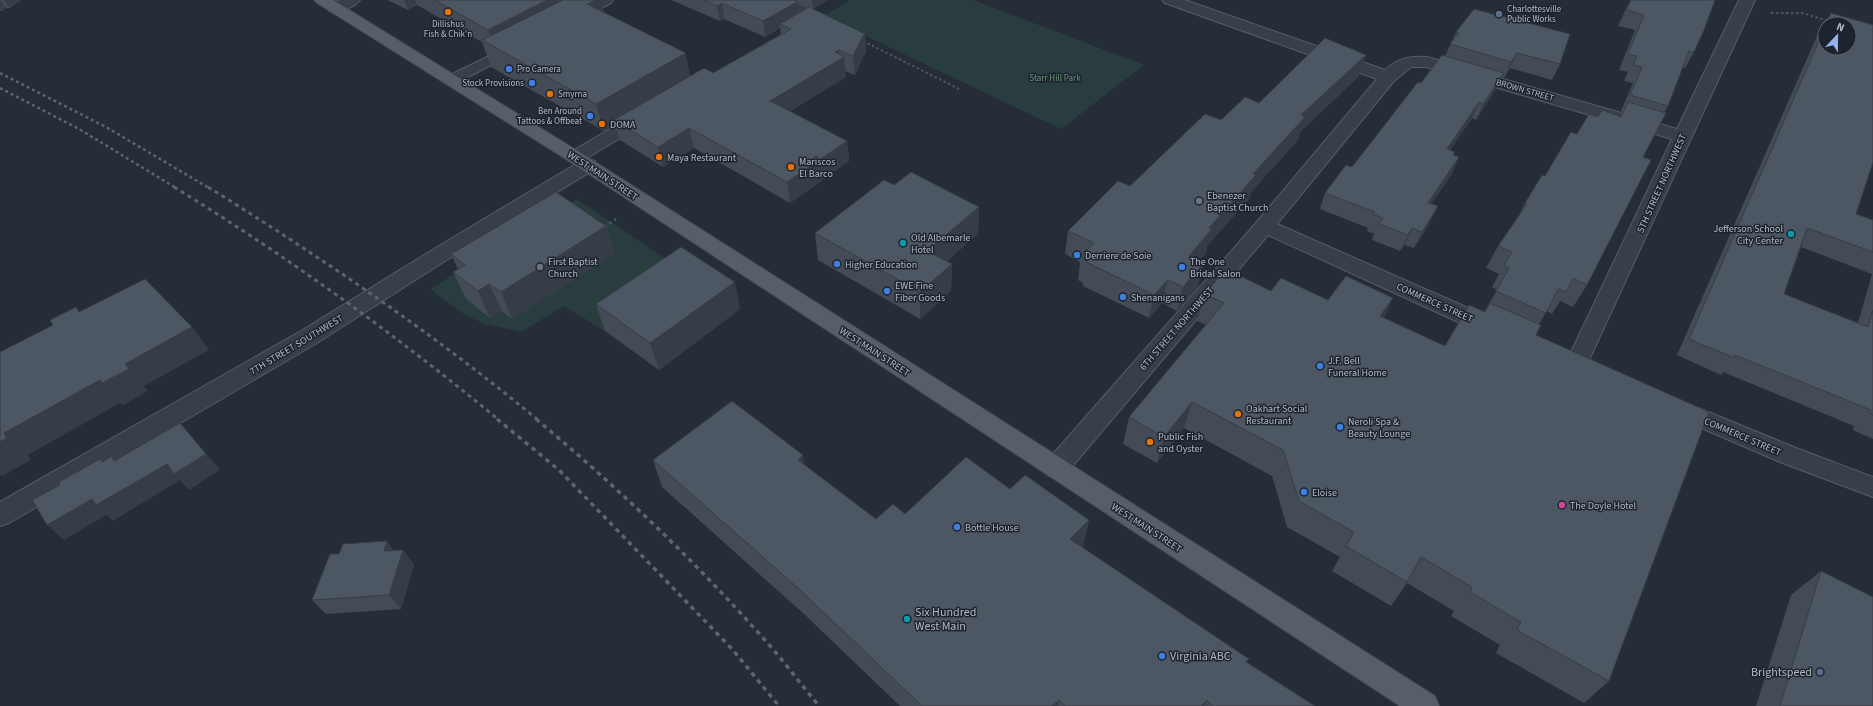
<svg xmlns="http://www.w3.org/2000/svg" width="1873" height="706" font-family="'Source Sans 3',sans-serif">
<rect width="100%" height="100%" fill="#252d38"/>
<path fill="#2a3d3e" d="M850,0H973L1144,65L1061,129L824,16Z
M577,199L688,274L605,331L564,306L521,332L485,324L465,315L430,289Z"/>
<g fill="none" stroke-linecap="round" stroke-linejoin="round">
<g stroke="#565d67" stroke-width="2">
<path id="lane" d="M595,0H613L611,3L582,18H572L570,15L572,12Z
M514,44L519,45L521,48L519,51L456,83L451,85L446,83L443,80L446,77Z"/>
</g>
<g stroke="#565d67" stroke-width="2">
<path id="street" d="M339,0H360C354,8 338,14 329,11L326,8L329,5Z
M772,0H792L820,14L822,17C816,25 803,32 793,29L791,26L802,17L775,3Z
M1162,0H1185L1385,70C1398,58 1410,56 1427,57L1677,129L1739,0H1755L1584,371L1576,373L1568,371L1565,365L1672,139L1426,67H1411L1394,81L1277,224L1498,321L1501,327L1498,333L1490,335L1482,333L1268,235L1065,475L1056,478L1047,475L1044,468L1047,461L1250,230L1377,79L1165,3Z
M643,112L649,113L652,117L649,121L582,161L588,159L595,161L597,165L595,169L448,259L317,343L9,523L0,526V502L301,331L434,249L581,161L575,163L569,161L566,157L569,153L637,113Z
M1679,400L1796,448L1873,477V497L1780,462L1671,415L1667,409L1671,403Z"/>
</g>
<g stroke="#414852" stroke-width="2">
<path id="primary" d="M314,0H333L581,153L1435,696L1439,706H1400L569,161L317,3Z"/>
</g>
<path stroke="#48585b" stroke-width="2" stroke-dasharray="2.5 2.5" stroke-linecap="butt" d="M1771,13H1802L1829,21
M863,41L961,90"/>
<path stroke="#48585b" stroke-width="2.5" stroke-dasharray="3 3" stroke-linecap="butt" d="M604,227L616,219"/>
<use href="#lane" fill="#383f49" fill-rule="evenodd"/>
<use href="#street" fill="#383f49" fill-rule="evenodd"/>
<use href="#primary" fill="#565e69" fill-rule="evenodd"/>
<path stroke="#5c6572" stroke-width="2.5" stroke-dasharray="3 3" stroke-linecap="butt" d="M0,73L106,127L209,188
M0,88L79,129L176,188"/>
<path stroke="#5c6572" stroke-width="3" stroke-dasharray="4 4" stroke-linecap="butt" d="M174,187C288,257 396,335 499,420
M208,187C322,258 434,334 538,420"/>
<path stroke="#5c6572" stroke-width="3.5" stroke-dasharray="4.5 4.5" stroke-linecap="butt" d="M497,419L559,470L733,650L779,706
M536,419C616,486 694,560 763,638C783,660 800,683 819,706"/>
</g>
<path fill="#424b56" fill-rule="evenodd" d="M0,0H21L10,8H6L2,11H0Z
M387,0H601L604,12L691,76L713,73L781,34L780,28L765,37L724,19L720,21L671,0H794L797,2L798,14L865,34L866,54L864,55L855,75L845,71L846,77L790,111L847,141L849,161L790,203L694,148L663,167L620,140L615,124L604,131L491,67L482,42L417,5L408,10Z
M795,0H828L813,9Z
M1630,0H1715L1694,52L1685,68L1683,67L1668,106L1664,113L1643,157L1587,285L1573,307L1560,301L1552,314L1547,311L1539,324L1536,335L1609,681L1584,703L1496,653L1500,645L1451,616L1454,611L1407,583L1391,606L1332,571L1340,557L1287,527L1272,476L1184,428L1157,463L1123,444L1129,417L1206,325L1197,321L1205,294L1271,291L1328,300L1384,318L1445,346L1484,312L1497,290L1492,287L1499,274L1486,268L1498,246L1515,222L1525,203L1577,134L1598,117H1620L1622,112L1621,111L1633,83L1624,81L1628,72L1619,70L1635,30L1618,26Z
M1831,13L1873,25V162L1856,214L1873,220V439L1853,430L1854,426L1723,372L1721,375L1677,355L1820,29ZM1825,24H1849V48H1825ZM1801,247L1872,274L1858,323L1784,294Z
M1456,32L1560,64L1552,80L1510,68L1504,78L1502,77L1496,89L1476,120L1472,118L1450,150L1455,152L1453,155L1459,157L1452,174L1431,204L1430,223L1414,248L1405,245L1400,251L1372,240L1374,234L1367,231L1368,228L1320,209L1325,193L1352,167L1421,83L1445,56Z
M1366,55L1358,77L1300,132L1298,140L1251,192L1249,199L1207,246L1206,253L1199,260L1198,287L1177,311L1162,303L1149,318L1083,286V283L1078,280L1080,262L1065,254L1068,231L1130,186L1221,120Z
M894,185L979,207L978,234L947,261L952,264L951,291L920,319L818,260L815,233Z
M606,226L615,253L512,319L502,311L490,318L466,299L453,272L458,269L451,254Z
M596,304L740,309L659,370L605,331Z
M653,460L805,465L876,519L905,514L1010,489L1089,520L1083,546L1082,547L1247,662L1315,706H900L804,614L662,487Z
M393,550H403L414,565L401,609L326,614L312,600Z
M1821,571L1873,706H1756L1791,595Z"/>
<path fill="#363d46" d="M0,0L6,8L2,11L0,8Z
M4,0H21L10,8Z
M404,0H415L417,5L408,10Z
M547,0H577L495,48L488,30Z
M596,0H601L607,24L587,4Z
M812,0H828L813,9Z
M797,2L799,17L780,24V28L765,37L763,21Z
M722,3L724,19L720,21L717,6Z
M865,34L866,54L864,55L855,75L853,56L863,36Z
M839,50L840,59L844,57L846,77L773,122L770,101L835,52Z
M686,53L691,80L614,120L615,124L604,131L596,104Z
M1517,53L1510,68L1504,78L1511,62Z
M1366,55L1358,77L1300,132L1298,140L1251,192L1249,199L1207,246L1206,253L1183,279L1189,256L1209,228L1301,115Z
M1504,73L1496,89L1476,120L1483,104Z
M1479,102L1472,118L1439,165L1447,149Z
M689,128L694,148L663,167L658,147Z
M847,141L849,161L790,203L787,182Z
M1459,157L1452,174L1421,219L1428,203Z
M1438,206L1430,223L1414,248L1422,232Z
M979,207L978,234L927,278V251Z
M606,226L615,253L512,319L501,292Z
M1412,228L1405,245L1400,251L1408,235Z
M1204,263L1198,287L1177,311L1183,287Z
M952,264L951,291L920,319V292Z
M1168,280L1162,303L1149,318L1154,295Z
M735,282L740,309L659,370L650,343Z
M489,284L502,311L490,318L478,291Z
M1393,298L1381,325L1380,316Z
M192,327L209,350L144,386L148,391L123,405L120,403L28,455L31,460L2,476L0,474V442L4,433L125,364Z
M1192,402L1184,428L1157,463L1164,437Z
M180,423L220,470L189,490L180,480L113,521L106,515L64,540L47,525Z
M803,455L807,482L798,460Z
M1089,520L1083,546L1065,565L1070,539Z
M387,541L398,556L384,551Z
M403,550L414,565L401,609L389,595Z
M1059,700L1058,706H1052Z
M1207,700L1204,706H1201Z"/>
<path fill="#4d5764" stroke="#363d46" d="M435,0H547L488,30Z
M563,0H596L587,4L686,53L596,104L482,40Z
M703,0H794L797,2L763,21L722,3L717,6Z
M1631,0H1715L1704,30L1694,52L1689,51L1668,106L1630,95L1642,67L1633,65L1637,56L1628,54L1644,15L1627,10Z
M809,7L865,34L863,36L853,56L839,50L835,52L844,57L770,101L847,141L787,182L689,128L658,147L614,120L704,68L713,73L791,29L780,24Z
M1474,9L1570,34L1560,64L1517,53L1511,62L1450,44L1459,33L1456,32Z
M1831,13L1873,25V162L1856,214L1873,220V252L1807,228L1784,294L1868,327L1873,310V415L1870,414L1871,410L1735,355V358L1689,339L1825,27V48H1849V24H1826Z
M1325,38L1366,55L1301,115L1305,117L1253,174L1256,175L1209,228L1212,229L1189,256L1204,263L1183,287L1168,280L1154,295L1086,262L1088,260L1081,256L1094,243L1068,231L1118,181L1130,186L1205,114L1221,120L1245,97L1259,103Z
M1442,55L1504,73L1483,104L1479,102L1447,149L1455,152L1453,155L1459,157L1428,203L1438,206L1422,232L1412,228L1408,235L1379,224L1383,218L1373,214L1375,212L1325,193L1346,165L1352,167L1418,82L1421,83Z
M1628,102L1666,113L1643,157L1651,160L1587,285L1573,278L1566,292L1558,289L1546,313L1496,291L1509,268L1504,265L1512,252L1498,246L1527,204L1525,203L1542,175L1545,176L1571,132L1577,134L1589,114L1598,117L1602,110L1621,117Z
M911,172L979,207L927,251L952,264L920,292L815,233L884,180L894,185Z
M556,192L606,226L501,292L489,284L478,291L453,272L465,265L451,254Z
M681,247L735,282L650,343L596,304Z
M1226,269L1271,291L1281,278L1328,300L1346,276L1393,298L1380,316L1445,346L1469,305L1485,312L1490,303L1541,325L1536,335L1709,412L1609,681L1517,630L1521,622L1470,592L1472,587L1421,557L1407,582L1346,546L1354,532L1299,501L1283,450L1192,402L1164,437L1129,417L1224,303L1205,294Z
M145,279L192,327L125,364L129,369L102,383L100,380L4,433L7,438L0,442V352L53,325L50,320L76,307L79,312Z
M732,401L803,455L798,460L876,519L893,504L905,514L966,457L1010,489L1025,475L1089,520L1070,539L1249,659L1246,662L1315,706H1213L1207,700L1201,706H1065L1059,700L1052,706H922L799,589L653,460Z
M180,423L206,454L174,474L167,464L96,505L92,499L47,525L32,500L60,485L59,482L100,459L102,462L112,456L114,461Z
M387,541L384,551L403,550L389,595L312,600L330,554H339L343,544Z
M1821,571L1873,597V706H1780Z"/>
<g fill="#e8710a" stroke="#1d242e" stroke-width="1.5">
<circle cx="448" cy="12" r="4"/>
<circle cx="550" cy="94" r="4"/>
<circle cx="602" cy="124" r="4"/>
<circle cx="659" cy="157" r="4"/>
<circle cx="791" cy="167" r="4"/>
<circle cx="1238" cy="414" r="4"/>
<circle cx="1150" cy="442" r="4"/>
</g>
<g fill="#5c6f8a" stroke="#1d242e" stroke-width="1.5">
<circle cx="1499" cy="14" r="4"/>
<circle cx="1820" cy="672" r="4"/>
</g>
<g fill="#3f7fe0" stroke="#1d242e" stroke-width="1.5">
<circle cx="509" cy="69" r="4"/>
<circle cx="532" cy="83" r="4"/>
<circle cx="590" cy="116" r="4"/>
<circle cx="1077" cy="255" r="4"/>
<circle cx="837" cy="264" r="4"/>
<circle cx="1182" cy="267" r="4"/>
<circle cx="887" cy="291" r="4"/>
<circle cx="1123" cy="297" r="4"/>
<circle cx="1320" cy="366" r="4"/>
<circle cx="1340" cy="427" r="4"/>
<circle cx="1304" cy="492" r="4"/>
<circle cx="957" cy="527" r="4"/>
<circle cx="1162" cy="656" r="4"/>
</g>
<g fill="#6b7280" stroke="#1d242e" stroke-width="1.5">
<circle cx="1199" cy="201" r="4"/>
<circle cx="540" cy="267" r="4"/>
</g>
<g fill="#0f9aa8" stroke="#1d242e" stroke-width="1.5">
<circle cx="1791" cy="234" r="4"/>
<circle cx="903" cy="243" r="4"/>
<circle cx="907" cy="619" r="4"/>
</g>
<circle fill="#d1479c" stroke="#1d242e" stroke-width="1.5" cx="1562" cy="505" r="4"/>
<g text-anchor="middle" stroke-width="3" stroke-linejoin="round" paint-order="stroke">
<g font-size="9" fill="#b3bac5" stroke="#1d242e" text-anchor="start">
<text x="1507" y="12">Charlottesville<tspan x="1507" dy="10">Public Works</tspan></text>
<text x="448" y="27" text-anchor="middle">Dillishus<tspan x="448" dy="10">Fish &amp; Chik'n</tspan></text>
<text x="517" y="72">Pro Camera</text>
<text x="524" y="86" text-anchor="end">Stock Provisions</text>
<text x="558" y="97">Smyrna</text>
<text x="582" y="114" text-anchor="end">Ben Around<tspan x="582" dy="10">Tattoos &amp; Offbeat</tspan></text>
</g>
<g font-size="9" fill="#6d9377" stroke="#1d242e">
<text x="1055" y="81">Starr Hill Park</text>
</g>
<g font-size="9" fill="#b3bac5" stroke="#1d242e">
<text transform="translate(1525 90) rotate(16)" y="3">BROWN STREET</text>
</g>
<g font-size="10" fill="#b3bac5" stroke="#1d242e" text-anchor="start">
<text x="610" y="128">DOMA</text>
<text x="667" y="161">Maya Restaurant</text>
<text x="799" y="165">Mariscos<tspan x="799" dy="12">El Barco</tspan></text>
<text x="1207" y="199">Ebenezer<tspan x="1207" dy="12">Baptist Church</tspan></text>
<text x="1783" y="232" text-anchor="end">Jefferson School<tspan x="1783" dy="12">City Center</tspan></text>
<text x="911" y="241">Old Albemarle<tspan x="911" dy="12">Hotel</tspan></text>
<text x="1085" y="259">Derriere de Soie</text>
<text x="548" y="265">First Baptist<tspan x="548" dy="12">Church</tspan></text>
<text x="1190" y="265">The One<tspan x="1190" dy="12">Bridal Salon</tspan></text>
<text x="845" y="268">Higher Education</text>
<text x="895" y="289">EWE Fine<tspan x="895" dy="12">Fiber Goods</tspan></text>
<text x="1131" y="301">Shenanigans</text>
<text x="1328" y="364">J.F. Bell<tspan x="1328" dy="12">Funeral Home</tspan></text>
<text x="1246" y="412">Oakhart Social<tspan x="1246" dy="12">Restaurant</tspan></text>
<text x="1348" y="425">Neroli Spa &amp;<tspan x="1348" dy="12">Beauty Lounge</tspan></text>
<text x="1158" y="440">Public Fish<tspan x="1158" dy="12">and Oyster</tspan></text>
<text x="1312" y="496">Eloise</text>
<text x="1570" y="509">The Doyle Hotel</text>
<text x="965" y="531">Bottle House</text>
</g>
<g font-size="10" fill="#b3bac5" stroke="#1d242e">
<text transform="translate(603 175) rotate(33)" y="4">WEST MAIN STREET</text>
<text transform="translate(1661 183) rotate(-66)" y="4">5TH STREET NORTHWEST</text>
<text transform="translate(1435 302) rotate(24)" y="4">COMMERCE STREET</text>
<text transform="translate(1176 328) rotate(-49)" y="4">6TH STREET NORTHWEST</text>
<text transform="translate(296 344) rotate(-31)" y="4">7TH STREET SOUTHWEST</text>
<text transform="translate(875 351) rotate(33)" y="4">WEST MAIN STREET</text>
<text transform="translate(1743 436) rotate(23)" y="4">COMMERCE STREET</text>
<text transform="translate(1147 527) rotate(33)" y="4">WEST MAIN STREET</text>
</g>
<g font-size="12" fill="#b3bac5" stroke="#1d242e" text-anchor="start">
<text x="915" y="616">Six Hundred<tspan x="915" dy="14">West Main</tspan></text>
<text x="1170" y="660">Virginia ABC</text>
<text x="1812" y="676" text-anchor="end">Brightspeed</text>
</g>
</g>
<g transform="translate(1837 36) rotate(22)"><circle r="19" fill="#1d242e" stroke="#59606a"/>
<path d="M0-3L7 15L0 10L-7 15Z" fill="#90b2ed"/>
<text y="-6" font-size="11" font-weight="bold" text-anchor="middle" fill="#b3bac5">N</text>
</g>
</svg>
